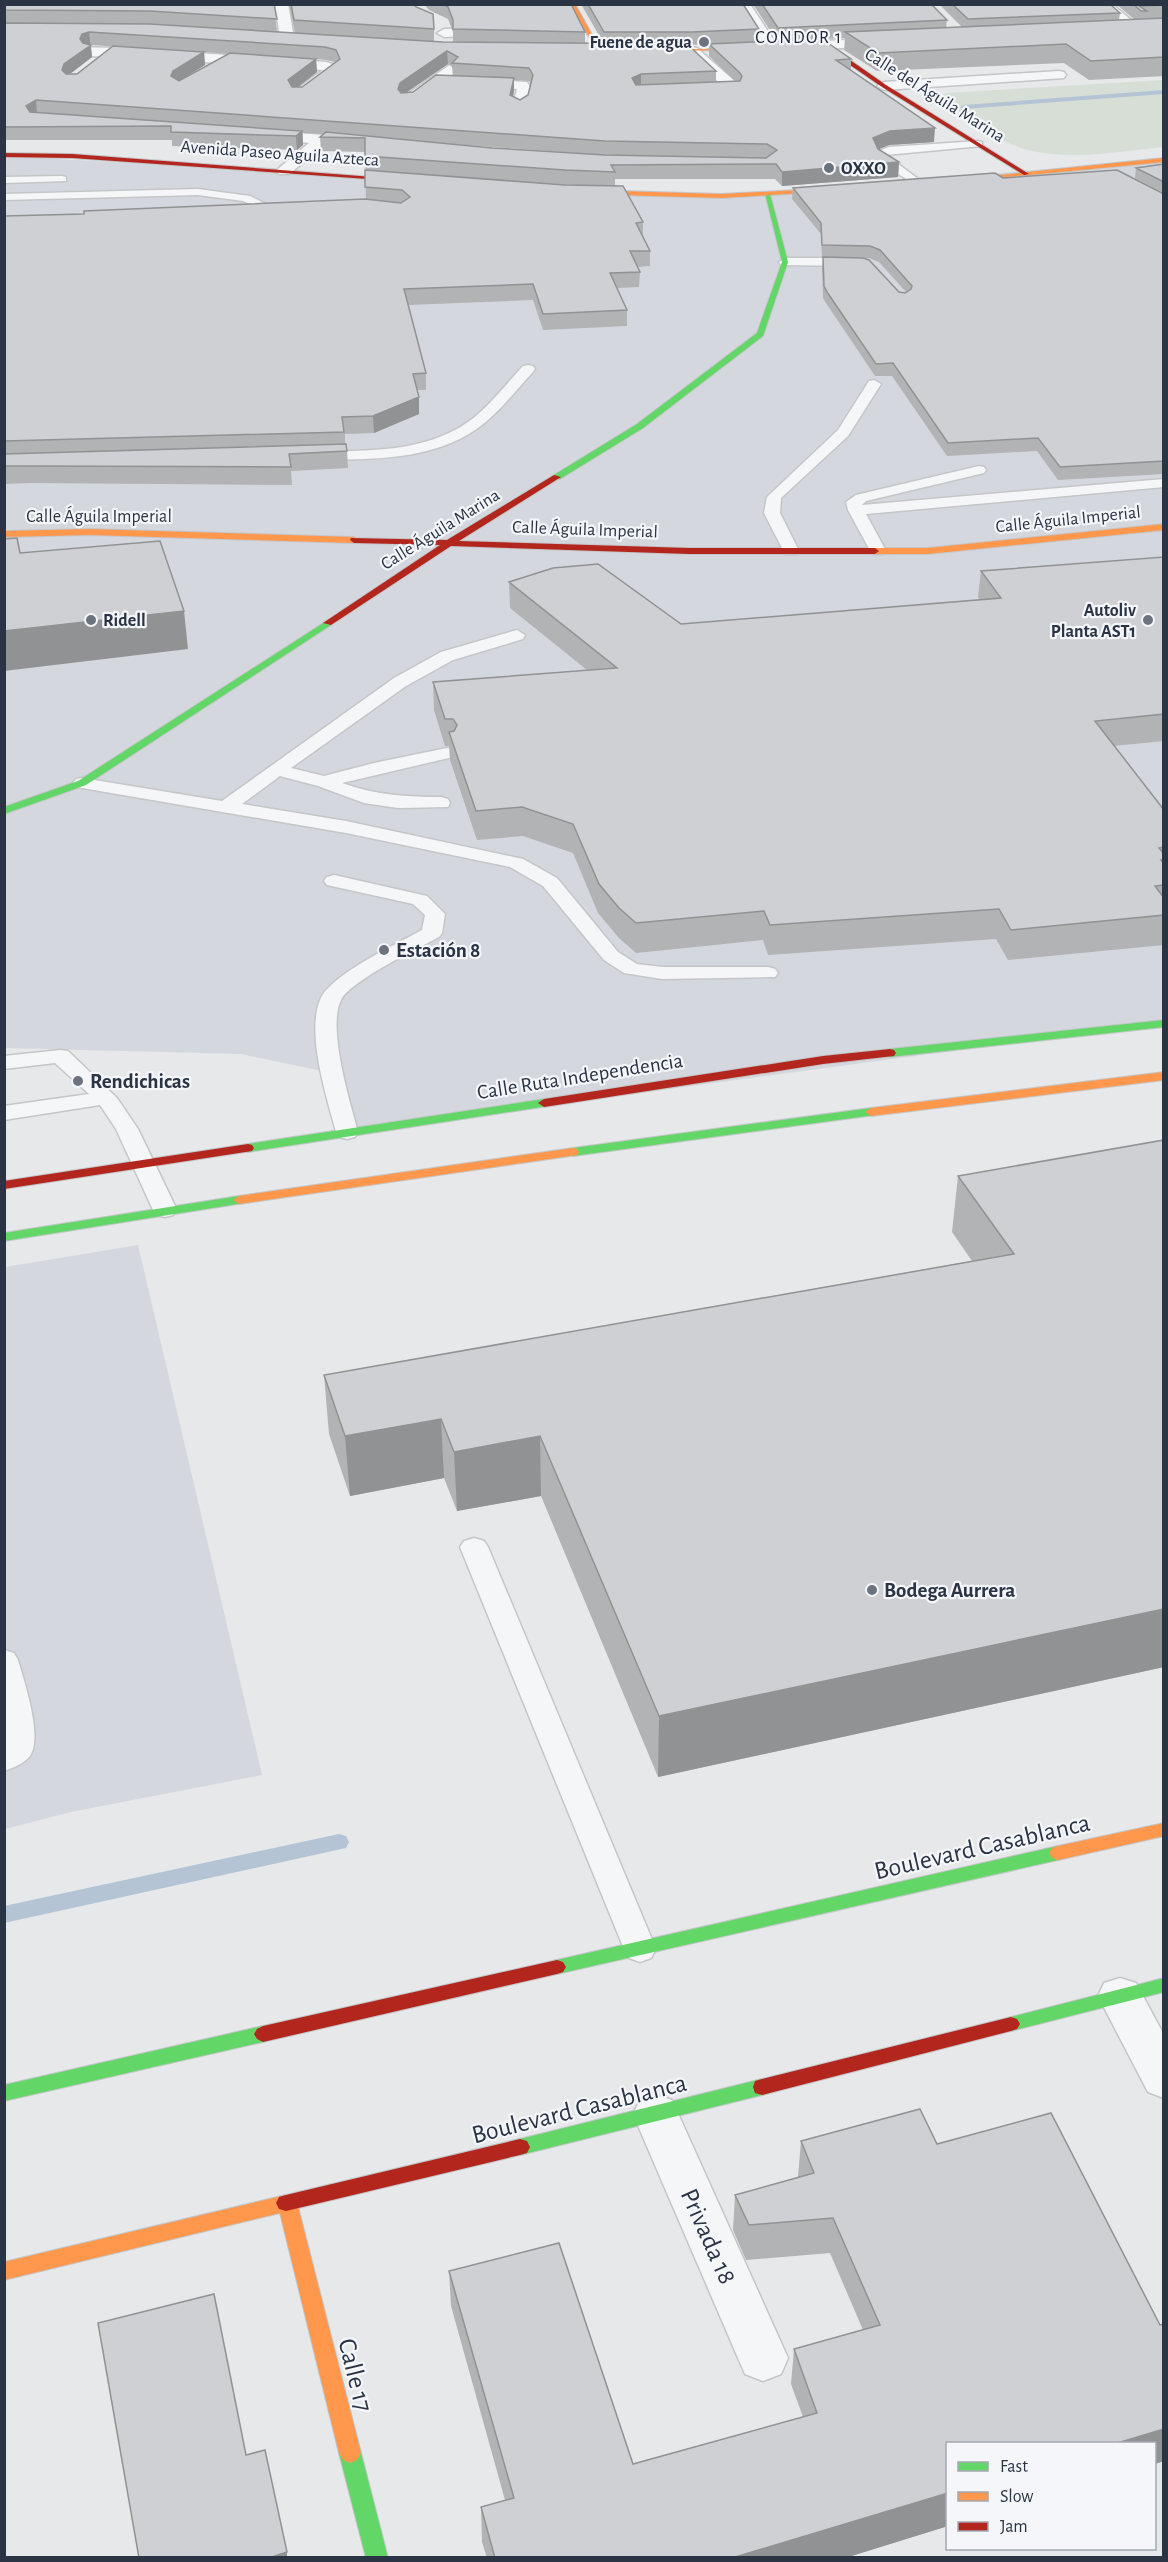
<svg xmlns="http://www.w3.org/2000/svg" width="1168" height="2562" font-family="'Alegreya Sans',sans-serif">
<rect width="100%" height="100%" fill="#e6e8ea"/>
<path fill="#d4d7dd" d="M5,156L706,196L1163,160V1023L347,1132L336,1074L241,1054L5,1048Z
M138,1245L262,1775L71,1812L5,1829V1267Z"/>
<path fill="#d6ded6" d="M1163,80V147C1113,152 1056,164 1008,143C983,132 961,112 939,96L947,93Z"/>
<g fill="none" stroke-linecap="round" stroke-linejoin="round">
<path fill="#b4c4d5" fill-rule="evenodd" d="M1164,90V94L964,109L960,107L964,105Z
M339,1834L346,1836L349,1842L346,1848L4,1923V1906Z"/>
<g stroke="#c4c6c8" stroke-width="3">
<path id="lane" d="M978,141L982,142V146L886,155L921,181V185L917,186L878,161L874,153L889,147Z
M62,176L66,177V181L4,183V177Z
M198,189L250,196L274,208L268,212L243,201L198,195L4,200V194Z
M785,258H854L860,262L854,266L781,265L779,262Z
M528,365L533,366L535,369L533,372C515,391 499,413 478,428C432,461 371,459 317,460L310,456L317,452C368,450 424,453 468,422C489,407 505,385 523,366Z
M874,380L881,384L848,436L781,498L780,513L799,551L797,554H785L764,513L767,497L838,430L869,381Z
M979,466L984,467L986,470L984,473L866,501L862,505L1164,479V487L866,514L886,551L884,554H872L848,510L846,502L856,495Z
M517,630L525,635L523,639L453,660L406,686L291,768L324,776L374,763L447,748L453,749L456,753L453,757L342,783C375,795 406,797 441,797L448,799L450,803L448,807L398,808L364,803L318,786L280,776L242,804L346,821L523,859L557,878L618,952L637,964L662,967H768L775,969L778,973L775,977L662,979L624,973L604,960L543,886L510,867L346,833L82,788L76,787L73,783L76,779L82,778L222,801L394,678L441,652Z
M334,875L427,896L445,914L442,933L439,937C419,948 350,981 341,1000C327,1028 350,1102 358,1132L355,1137L347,1139L339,1137L336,1132C327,1098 306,1034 320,1000C331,974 397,944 422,930L425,915L413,904L327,885L324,881L327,877Z
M60,1050L68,1051L117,1098L138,1129L177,1210L173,1215L165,1217L157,1215L153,1210L116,1129L100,1105L4,1120V1106L89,1094L55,1063L4,1069V1056Z
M474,1538L484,1541L488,1547L656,1949L651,1958L640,1962L629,1958L624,1949L460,1547L464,1541Z
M4,1650L14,1653L18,1660C24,1681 44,1739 29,1757C23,1764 13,1768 4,1771Z"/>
</g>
<g stroke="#c4c6c8" stroke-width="3">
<path id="street" d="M275,4H288L294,38L292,41L287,42L280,38Z
M737,4H750L779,48L777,51H767Z
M1097,4H1112L1143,30L1136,34L1131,33Z
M498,28L505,32L503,35L444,37L437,33L444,29Z
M889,38L896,42L894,45L825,49L818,45L825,41Z
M4,46L125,48L326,62L336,65L338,71L303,98H293L291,95L293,92L323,70L125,57L4,54Z
M477,46L482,47L484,50L482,53L412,104H402L400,101L402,98Z
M692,47L697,48L739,85L741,88C731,98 708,98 695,95L693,92L695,89L724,87L687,54L685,51Z
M1059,71L1064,72L1066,75L1064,78L884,90L877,86L884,82Z
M469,79L527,82L531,88L526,108L519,112L512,108L517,89L464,86L462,83L464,80Z
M257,130L364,138L372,143L364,148L326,144L289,174H279L276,171L279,168L309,143L252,137L250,134Z
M1120,1978L1136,1983L1164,2035V2098L1148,2092L1098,1996L1104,1983Z
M656,2095L672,2100L788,2358L781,2374L763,2381L745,2374L738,2358L633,2114L640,2100Z"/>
</g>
<g stroke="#c4c6c8" stroke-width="2">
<path id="fast" d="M765,193L770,194L788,262L763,336L643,428L560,479H554V475L637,424L757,333L782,262Z
M328,620L331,621V625L86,785L4,814V807L78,781Z
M1164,1020V1027L890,1057L884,1053L890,1049Z
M544,1099L548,1100L550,1103L548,1106L248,1152L242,1148L248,1144Z
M871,1108L875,1109L877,1112L875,1115L573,1156L567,1152L573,1148Z
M239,1196L244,1197L245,1200L244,1203L4,1241V1233Z
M1058,1846L1064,1848L1067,1853L1064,1858L1058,1860L557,1974L551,1972L548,1967L551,1962L557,1960Z
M1164,1978V1992L1011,2031L1005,2029L1002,2024L1005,2019L1011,2017Z
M263,2026L269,2029L272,2034L269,2039L263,2042L4,2101V2085Z
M762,2079L769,2081L771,2087L769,2093L762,2095L520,2155L513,2153L510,2147L513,2141L520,2139Z
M350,2443L357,2446L361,2453L388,2558H366L339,2453L343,2446Z"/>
</g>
<g stroke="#c4c6c8" stroke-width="2">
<path id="slow" d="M570,4H575L600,49H756L598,53Z
M1164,158V162L955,182L952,180Z
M838,188L840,191L721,198L584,194L581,192L584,190L721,194Z
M1164,524V530L928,554H875L871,551L875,548H928Z
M90,529L354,537L358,540L354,543L90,535L4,537V531Z
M1164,1072V1080L871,1116L865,1112L871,1108Z
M573,1148L577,1149L579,1152L577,1155L239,1204L233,1200L239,1196Z
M1164,1823V1836L1058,1860L1052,1858L1049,1853L1052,1848L1058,1846Z
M286,2195L294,2197L297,2203L361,2453L357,2460L350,2463L343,2460L339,2453L280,2213L4,2280V2262Z"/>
</g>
<g stroke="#c4c6c8" stroke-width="2">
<path id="jam" d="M827,44L886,85L1029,174L1024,175L882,87L824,47L810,46Z
M4,153L72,154L413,180L410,182L72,158L4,157Z
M554,475L561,477L459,541L689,548H875L879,551L875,554H689L451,546L331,625L323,623L440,545L354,543L350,540L351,538L447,540Z
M890,1049L894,1050L896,1053L894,1056L823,1064L544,1107L538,1103L544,1099L823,1056Z
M248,1144L252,1145L254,1148L252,1151L4,1189V1181Z
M557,1960L563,1962L566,1967L563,1972L557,1974L263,2042L257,2039L254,2034L257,2029L263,2026Z
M1011,2017L1017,2019L1020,2024L1017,2029L1011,2031L762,2095L755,2093L753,2087L755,2081L762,2079Z
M520,2139L527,2141L530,2147L527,2153L520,2155L286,2211L279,2209L276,2203L279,2197L286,2195Z"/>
</g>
<use href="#lane" fill="#f5f6f7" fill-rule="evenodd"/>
<use href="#street" fill="#f5f6f7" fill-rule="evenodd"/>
<use href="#fast" fill="#63d668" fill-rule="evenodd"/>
<use href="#slow" fill="#ff974d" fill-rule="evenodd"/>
<use href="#jam" fill="#b3261e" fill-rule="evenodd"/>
</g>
<path fill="#b1b3b5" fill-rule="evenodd" d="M4,4H274L277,32L443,42L510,43L453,42V32L448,19L429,10L424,4H571L585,32V44H604L581,4H743L759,29L758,41H777L753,4H931L947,20L946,28L962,27L939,4H1110L1120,13L1119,20L1134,19L1116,4H1164V18L1146,19L1164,18V76L1089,80L1064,63L877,71L844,50L845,38L822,39L851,59V70L934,142L889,145L878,149L899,162L898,177L782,186L775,179H615V186L643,222V237L650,251V266L637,267L640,272L639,287L617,288L627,310V326L543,330L533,300L408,305L426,373V390H417L419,414L374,433L345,434V444L347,451L348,468L291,471L292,485L29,483L4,484V216L84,214L366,200L365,152L321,151L320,137L323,134L303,133V145L297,150L172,146V140H4ZM709,44V56L735,81L716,82V71L688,45ZM91,45L168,50L77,74H70L92,57ZM204,52L229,54L179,81L205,65ZM316,59L326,60L335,62L302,87H298L317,72ZM448,64L452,67L453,76L413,92L406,93ZM514,80L529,81L531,84L528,95L520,100L513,97L514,91ZM422,142L605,155L492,148Z
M289,4H414L434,29V42L295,33Z
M1164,164V193L1135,178L1136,168Z
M1003,178L1164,194V474L1058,480L1037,451L947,456L892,376H875L826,303L823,298L822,268L823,257L899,292H906L879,262L869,258L822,257L821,234L792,199L793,188Z
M1164,557V741L1114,746L1164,810V945L1008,960L996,939L768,955L763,940L636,953L619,938L598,913L573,853L523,836L477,840L450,760L449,746H445L434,710L433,682L587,670L510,608L509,582L681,624L980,600L978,597L981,571Z
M1164,1140V1667L658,1777L541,1496L457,1511L444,1478L350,1496L329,1434L324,1375L972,1261L952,1232L958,1176Z
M920,2109L937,2144L1051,2113L1160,2325L1164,2324V2461L1155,2464V2444H948V2526L845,2558H487L482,2542L481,2507L505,2500L451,2306L449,2271L559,2243L633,2464L803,2417L791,2384L794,2349L863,2330L830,2253L746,2260L733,2230L735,2195L798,2177L801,2141Z"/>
<path fill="#909294" d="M89,32L92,57L66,77L62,70L64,64L82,34Z
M447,51L448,64L401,96L398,89L400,83Z
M204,52L205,65L174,84L171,76L173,71Z
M316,59L317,72L289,94L288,80Z
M641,74V87L632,92V78Z
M514,78V91L510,109V95Z
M36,100L37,114L28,119L26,106Z
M935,128L934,142L889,145L872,152L873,138L890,131Z
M302,131L303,145L297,150L296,136Z
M899,162L898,177L782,186V172Z
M419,397V414L374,433L373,416Z
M184,611L188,649L4,671V631Z
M441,1419L444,1478L350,1496L345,1436Z
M540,1436L541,1496L457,1511L454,1452Z
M1164,1609V1667L658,1777L659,1716Z
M1164,2429V2461L1155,2464V2444H1114Z
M948,2493V2526L845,2558H732Z
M287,2552V2558H269Z"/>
<path fill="#ced0d3" stroke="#909294" stroke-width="1.5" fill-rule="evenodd" d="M4,4H274L277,19L150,11L4,10Z
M291,4H414L416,7L433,14L434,29L294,20Z
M443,4H571L585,32L453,29V20L448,7Z
M588,4H743L759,29L692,32H604Z
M762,4H931L947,20L778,28Z
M952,4H1110L1120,13L968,19Z
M1133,4H1164V5L1139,6L1147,11H1141Z
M1164,18V57L1091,61L1066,44L878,53L845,32Z
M4,23L150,24L443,42L687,44L716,71L641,74L632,78L636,85L740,81L742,76L740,73L709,44L822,39L851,59L836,60L935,128L890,131L873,138L878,149L899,162L782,172L776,164L611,165L615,172L565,170L365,156V138L320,137L326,132L492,148L605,155L766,158L777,150L767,144L605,141L36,100L26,106L30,112L302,131L296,136L171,132V126L4,127ZM89,32L325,47L336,50L340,59L302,87H292L288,80L316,59L230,53L179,81L171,76L173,71L204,52L113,46L77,74H66L62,70L64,64L91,45L83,43L80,39L82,34ZM447,51L458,57L452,63L529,68L533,75L528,95L520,100L510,95L514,78L436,75L413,92L401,93L398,89L400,83Z
M1164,164V182L1136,168Z
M365,170L565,185L623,186L643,222L636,223L650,251H630L640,272L610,273L627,310L543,314L533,284L404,289L426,373L413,374L419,397L373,416L342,417L344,432L4,441V216L84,214V211L365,199L401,203L410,197L402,190L365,187Z
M1117,170L1164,194V461L1060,467L1038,438L948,443L893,363L876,364L827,292L824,286L823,257L863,258L869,260L899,292L905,293L911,289L912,286L880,250L870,246L822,245L821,223L793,188L995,173L1003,178Z
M346,444L347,451L289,454L291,467L26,466H4V454Z
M17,538L20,553L160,541L184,611L4,631V539Z
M1164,557V714L1095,721L1164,810V847L1159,848L1164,854V860H1161L1164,864V885L1155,886L1164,898V915L1011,930L999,909L770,925L764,911L636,923L619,908L599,884L573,824L522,807L476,811L449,732L454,731L457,725L453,719H445L433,682L617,668L509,582L553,568L598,564L681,624L1001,598L981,571Z
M1164,1140V1609L659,1716L540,1436L454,1452L441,1419L345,1436L324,1375L1014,1254L958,1176Z
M920,2109L937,2144L1051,2113L1160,2325L1164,2324V2429L1114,2444H948V2493L732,2558H495L481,2507L514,2498L449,2271L559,2243L633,2464L817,2413L794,2349L880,2325L833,2218L749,2225L735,2195L814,2173L801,2141Z
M214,2294L246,2455L265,2450L287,2552L269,2558H139L98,2323Z"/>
<g fill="#6c737f" stroke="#f4f6f9" stroke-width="2">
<circle cx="704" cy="42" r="6"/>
<circle cx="829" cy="168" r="6"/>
<circle cx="91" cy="620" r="6"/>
<circle cx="1148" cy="620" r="6"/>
<circle cx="384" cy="950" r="6"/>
<circle cx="78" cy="1081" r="6"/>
<circle cx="872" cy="1590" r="6"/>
</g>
<g text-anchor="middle" stroke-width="4.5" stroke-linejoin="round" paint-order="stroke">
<g font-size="18" letter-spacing="1.5" fill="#1d2536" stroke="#f4f6f9">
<text x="799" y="43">CONDOR 1</text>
</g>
<g font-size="18" font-weight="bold" fill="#2b3445" stroke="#f4f6f9" text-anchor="end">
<text x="692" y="48">Fuene de agua</text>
<text x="841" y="174" text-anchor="start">OXXO</text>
<text x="1136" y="616">Autoliv<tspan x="1136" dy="21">Planta AST1</tspan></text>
<text x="103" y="626" text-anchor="start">Ridell</text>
</g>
<g font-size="18" fill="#2b3445" stroke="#f4f6f9">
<text transform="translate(935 95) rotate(32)" y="6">Calle del Águila Marina</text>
<text transform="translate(280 153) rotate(4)" y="6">Avenida Paseo Aguila Azteca</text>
<text x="99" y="522">Calle Águila Imperial</text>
<text transform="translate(1068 519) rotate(-6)" y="6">Calle Águila Imperial</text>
<text transform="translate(440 529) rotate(-32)" y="6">Calle Águila Marina</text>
<text transform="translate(585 529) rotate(2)" y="6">Calle Águila Imperial</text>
</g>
<g font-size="21" font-weight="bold" fill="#2b3445" stroke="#f4f6f9" text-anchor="start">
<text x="396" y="957">Estación 8</text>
<text x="90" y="1088">Rendichicas</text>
<text x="884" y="1597">Bodega Aurrera</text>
</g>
<g font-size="21" fill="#2b3445" stroke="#f4f6f9">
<text transform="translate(580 1076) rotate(-9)" y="7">Calle Ruta Independencia</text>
</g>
<g font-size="26" fill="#2b3445" stroke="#f4f6f9">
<text transform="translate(982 1846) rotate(-13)" y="9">Boulevard Casablanca</text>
<text transform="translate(579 2108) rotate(-14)" y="9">Boulevard Casablanca</text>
<text transform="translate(709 2236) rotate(66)" y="9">Privada 18</text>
<text transform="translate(356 2375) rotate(76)" y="9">Calle 17</text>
</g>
</g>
<rect width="1168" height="2562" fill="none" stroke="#2b3445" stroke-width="12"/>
<rect x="946" y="2442" width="210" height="108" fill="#f4f6f9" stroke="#a4a8b1" stroke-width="1.5"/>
<rect x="958" y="2462" width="30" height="9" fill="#63d668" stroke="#a4a8b1" stroke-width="1.5"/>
<text x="1000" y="2472" font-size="18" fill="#2b3445">Fast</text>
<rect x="958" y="2492" width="30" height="9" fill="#ff974d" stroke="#a4a8b1" stroke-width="1.5"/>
<text x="1000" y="2502" font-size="18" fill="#2b3445">Slow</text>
<rect x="958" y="2522" width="30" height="9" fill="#b3261e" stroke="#a4a8b1" stroke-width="1.5"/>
<text x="1000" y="2532" font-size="18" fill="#2b3445">Jam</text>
</svg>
